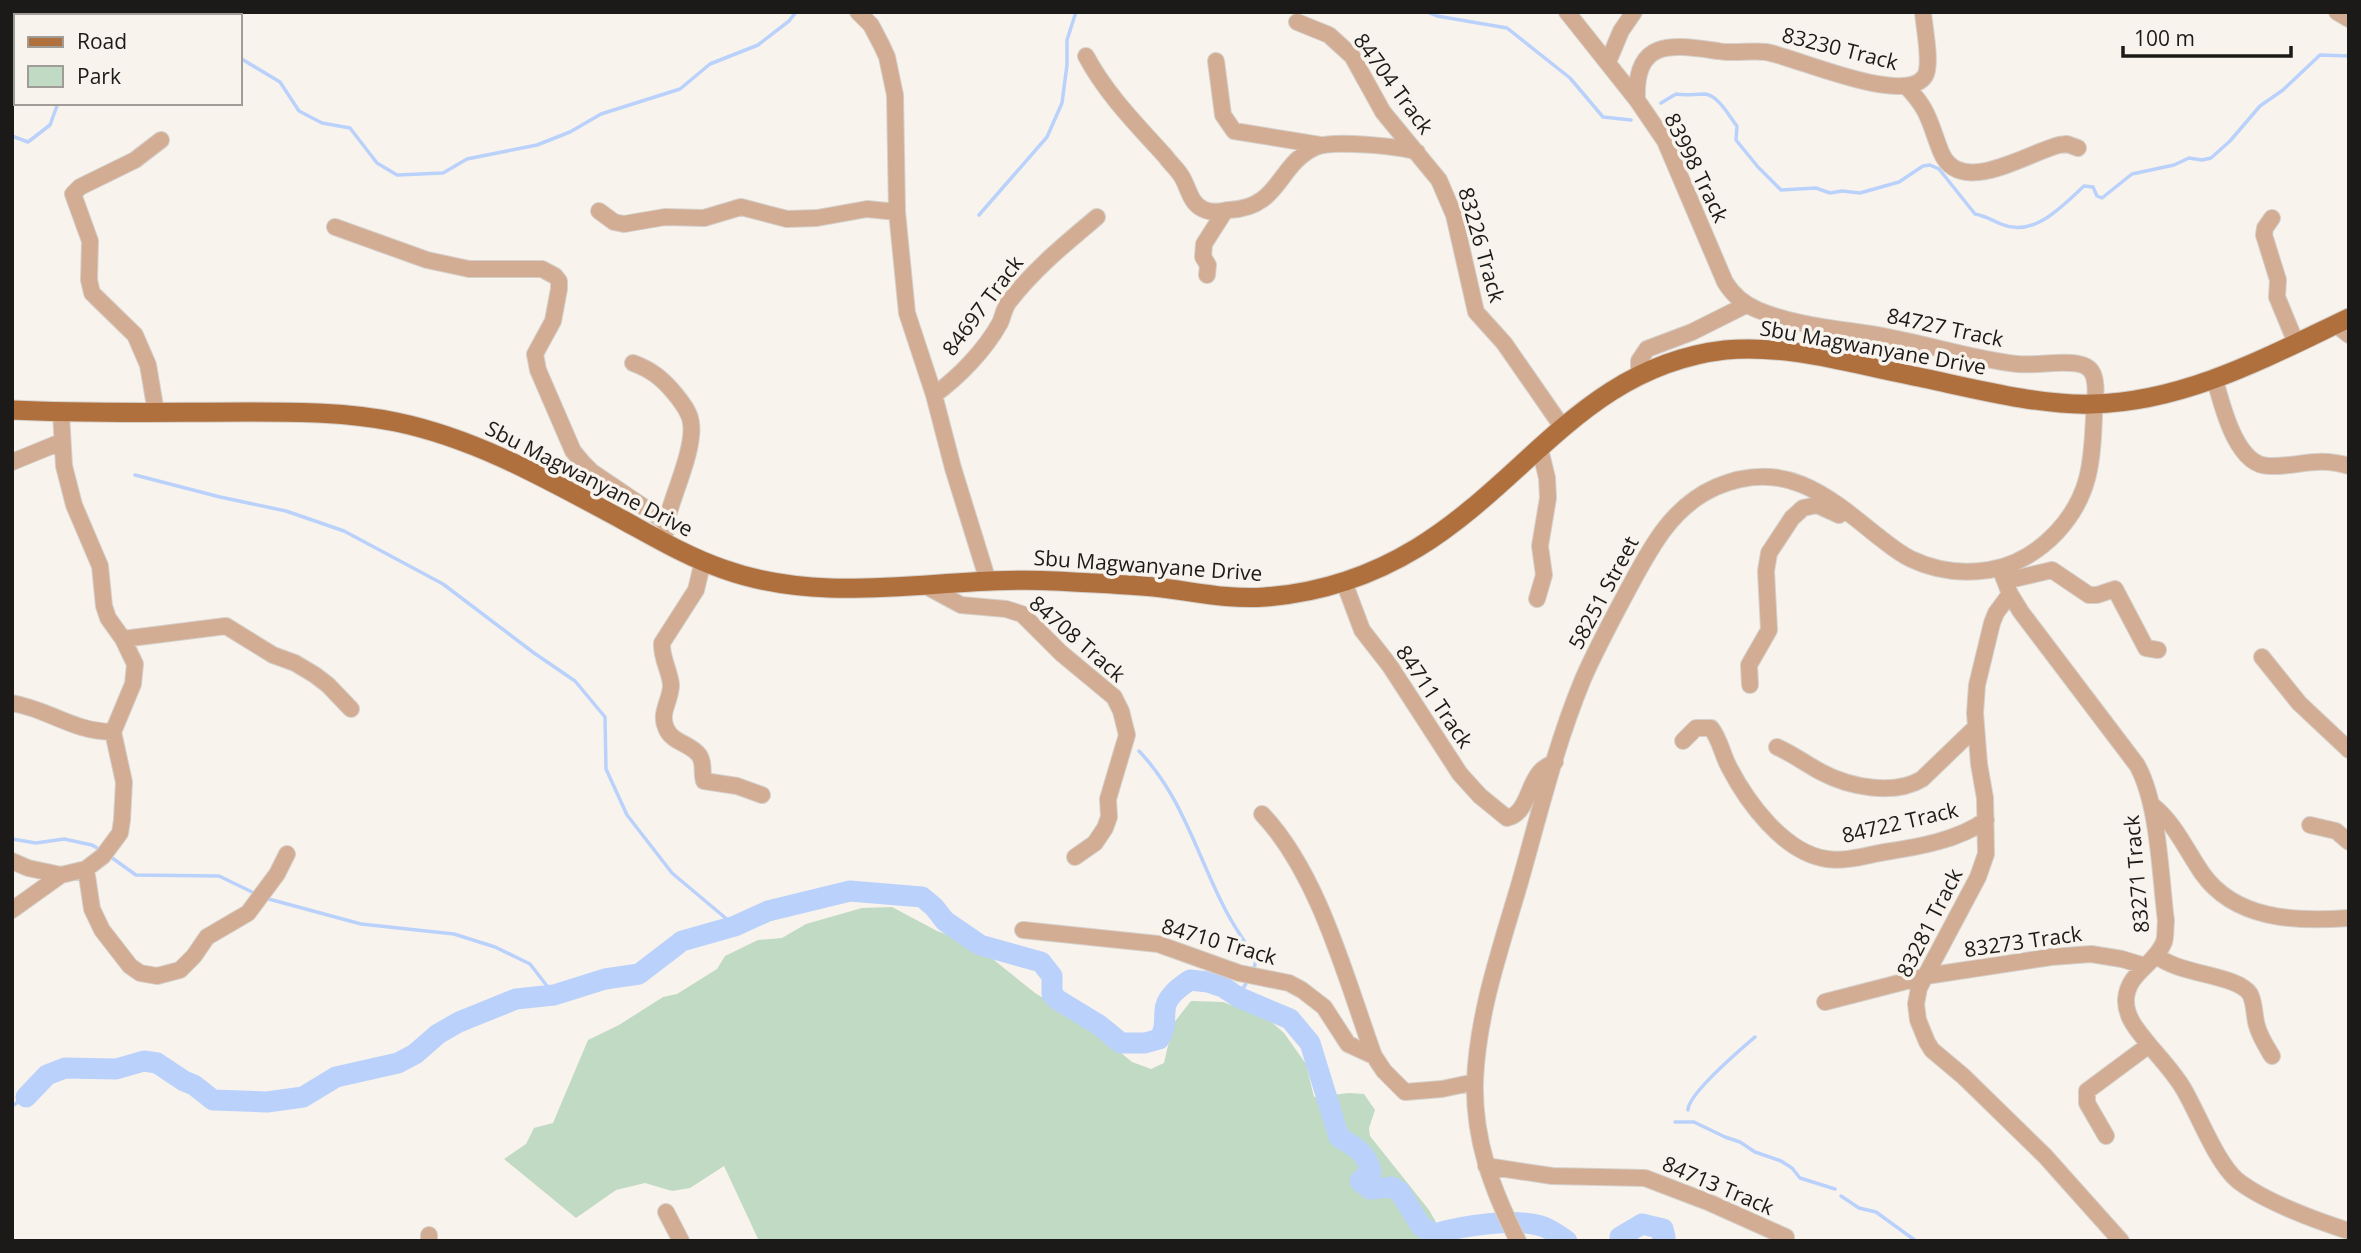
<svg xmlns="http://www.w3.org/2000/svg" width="2361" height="1253" font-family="'Open Sans',sans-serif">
<rect width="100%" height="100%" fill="#f8f3ed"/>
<path fill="#c1dac3" d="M892,907L937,931L974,944L1035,993L1085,1023L1132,1062L1151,1069L1164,1063L1173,1024L1191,1001L1223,1002L1269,1020L1284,1033L1306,1064L1314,1097L1349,1093L1364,1094L1375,1110L1369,1128L1370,1136L1429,1210L1447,1241H759L724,1166L690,1188L672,1191L645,1183L616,1190L576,1218L504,1159L526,1144L534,1128L553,1123L588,1040L619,1025L663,997L677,994L717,969L725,956L758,940L782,938L806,924L862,908Z"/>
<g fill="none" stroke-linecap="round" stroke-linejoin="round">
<path stroke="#bad2fb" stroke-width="3.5" d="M1427,12L1437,16L1507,28L1570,78L1603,117L1631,120
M240,58L280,82L299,111L322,123L350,128L377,163L397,175L443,173L467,159L537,145L570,132L601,114L680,89L710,64L758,45L789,21L796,12
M1661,103L1676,94C1686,96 1694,94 1705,94C1718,95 1729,116 1737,126L1736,140L1758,167L1781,190L1816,188L1830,193L1842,191L1860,193L1899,182L1923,166L1930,165L1939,169L1975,214C1986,216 1991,220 2001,224C2034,238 2061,207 2084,186L2093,187L2097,196L2102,198L2132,174L2174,165L2189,158L2202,160L2211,158L2230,141L2260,106L2283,90L2320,55L2349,56
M12,136L28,142L50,125L58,103
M979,215L1047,137L1062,103L1067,65V40L1076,12
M135,475L220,497L286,511L344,531L443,584L534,653L575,681L605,717L606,769L627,815L672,873L735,926
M1139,751C1182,796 1197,855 1225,909C1234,927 1246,943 1256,960L1253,972
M12,839L36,843L64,839L92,845L102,851
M108,855L136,875L219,876L252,892
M265,898L361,924L454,934L495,947L530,964L554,995
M1238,997L1248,980
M12,1106L26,1097
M1688,1110C1688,1094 1741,1049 1755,1037
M1675,1122H1694L1725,1137L1740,1142L1755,1152L1781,1161L1792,1168L1800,1178L1835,1189
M1841,1196L1859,1208L1876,1212L1916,1241
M1445,1241L1453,1229"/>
<path stroke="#bad2fb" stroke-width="21" d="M26,1097L47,1075L65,1068L116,1069L144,1061L157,1063L184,1081L194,1085L213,1100L267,1102L303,1097L336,1077L398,1063L415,1054L438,1034L459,1022L516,999L554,995L605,979L639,974L682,941L735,926L768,911L850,891L922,897L934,907L945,921L980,945L1041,962L1052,976V994L1058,1000L1099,1025L1121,1043H1145L1159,1039C1166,1028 1164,1024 1165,1011C1165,997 1180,987 1190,980L1208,982L1223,987L1238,997L1290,1019L1310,1043L1339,1137C1355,1147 1366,1152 1371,1171L1360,1181L1370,1189L1392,1187L1400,1192L1421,1226L1434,1234C1461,1226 1517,1217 1544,1227C1552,1230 1560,1236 1567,1241
M1620,1241V1237L1642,1224L1663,1229L1665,1237L1662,1241"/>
<g stroke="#d5d0cb" stroke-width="18">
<path id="minor" d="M858,12L871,25L882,46L887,57L895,95L897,212L907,313L934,395L953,468L988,581
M2337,12L2349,19
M1297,22L1329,35L1352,56L1383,112L1439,180L1454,215L1476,312L1504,343L1563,428
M1086,56C1106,94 1138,126 1166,157C1170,163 1176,168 1180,174C1188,184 1189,203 1203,209C1212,214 1220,211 1229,210C1281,208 1277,164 1316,147C1332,140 1399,146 1417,152
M1216,61L1223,115L1234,131L1320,145
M1608,62L1621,31L1634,12
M1906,86C1930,111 1929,122 1941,152C1960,198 2027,153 2059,145L2067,144L2078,148
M1637,100C1634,37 1673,45 1718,51C1734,54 1750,50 1766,52C1796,57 1905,107 1925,76C1932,64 1924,27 1923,12
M599,211L614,222L624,224L665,217L704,218L741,207L787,219L817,218L867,209L897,212
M2272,218L2265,228L2264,235L2278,280L2277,297L2296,343
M335,227L427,260L469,269H542L555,276L559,281V289L553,321L535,354L538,370L573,451L583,463L592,472L660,518L668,527L661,541
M1207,275L1208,265L1203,257L1204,244L1225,211
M2335,324L2349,335
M633,363C652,370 663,379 676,395C682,403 690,412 691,423C695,449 672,496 666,523
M1639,374V361L1647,349L1692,332L1746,305
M2215,380C2222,405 2236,466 2269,466C2299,467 2316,456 2349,466
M934,395C959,377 985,350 1000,323C1003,316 1004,309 1008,303C1034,269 1065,244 1097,217
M156,412L148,365L135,335L92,293L89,280L90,241L73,194L80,187L135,160L161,140
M12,462L61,442
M703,561L696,590L662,643C661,658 670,671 671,685C671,700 659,713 666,728C672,743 690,743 699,755C705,763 701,773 704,781L737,786L762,795
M2000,568L2010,594L2021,612L2137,765C2159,805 2160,875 2166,921C2165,928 2166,936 2164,942C2155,965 2128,972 2126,999C2125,1018 2139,1032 2150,1046C2161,1059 2174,1073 2183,1088C2198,1113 2216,1162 2237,1180C2263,1201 2317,1221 2349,1231
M2005,581L2052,570L2089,595H2097L2115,589L2146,648L2158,650
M1344,582L1362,630L1390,666L1460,774L1480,796L1507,818C1527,814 1528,785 1540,772C1544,767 1549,765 1555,762
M924,585L961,605L1006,609L1022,614L1061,653L1114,697L1121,711L1127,735L1108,799L1109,817L1105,828L1095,843L1075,857
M2010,594L1996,613L1992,623L1977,685L1975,713L1979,764L1985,798L1986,854L1978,877L1919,988L1916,1004L1918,1020L1927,1042L1932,1050L1963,1076L2045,1156L2121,1241
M1537,599L1544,575L1540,546L1548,498L1547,478L1540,449
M123,639L226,626L273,655L295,663L315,675L328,685L351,709
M2262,657L2299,703L2349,750
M1750,685L1749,665L1769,630L1766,571L1769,553L1792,518L1803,508L1817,505L1839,515
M12,703C51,710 71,731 113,732
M1683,741L1696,728H1711C1720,739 1722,754 1729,767C1747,802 1784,853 1827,859C1846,862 1867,855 1885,852C1918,847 1959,840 1986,820
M1777,747C1793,754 1806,764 1821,772C1849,787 1894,796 1922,779L1976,727
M2152,805C2175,823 2186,850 2202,873C2235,920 2296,922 2349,918
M1262,814C1319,874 1346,979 1374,1056L1384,1071L1405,1092L1442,1089L1475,1082
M2310,825L2336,831L2349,842
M12,861L28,868L61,875
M86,869L92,909L102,930L130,966L140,973L157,976L180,970L194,956L207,937L248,913L277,874L287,854
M12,910L61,875L86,869L103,856L120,833L122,820L124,782L113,732L133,684L135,664L123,639L108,618L104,606L100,566L74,505L64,466L61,413
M1023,930L1158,944L1239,973L1289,983L1302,990L1324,1007L1348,1044L1374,1056
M2156,955C2178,975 2237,974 2250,994C2255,1003 2254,1017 2257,1026C2260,1037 2266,1046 2272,1056
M1825,1002L1926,976L2051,957L2091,954L2122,959L2145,966
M2106,1136L2087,1103V1091L2149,1045
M1486,1166L1552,1176L1645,1178L1708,1202L1786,1237
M666,1212L681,1241
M429,1235V1241
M1518,1241C1492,1189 1473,1139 1475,1080C1478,1012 1501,947 1520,882C1539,815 1556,744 1583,679C1597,647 1614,616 1631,584C1652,545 1673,506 1716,487C1783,458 1826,494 1875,534C1887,543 1898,553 1911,559C1936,571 1962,574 1989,570C2015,566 2039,551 2057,532C2090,496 2092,463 2094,417C2094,406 2097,393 2095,382C2094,372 2089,366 2079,364C2060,360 2038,366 2017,364C1973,359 1931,345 1888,337C1845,329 1798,327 1758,310C1743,304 1733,295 1725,282L1665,141L1637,100L1567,12"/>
</g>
<g stroke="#d5d0cb" stroke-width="21">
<path id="major" d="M12,410C91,414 169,412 248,412C298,412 347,412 396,422C478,439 550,481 623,520C656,538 688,557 723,569C831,608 944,575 1055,581C1088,583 1122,584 1154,587C1192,591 1227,600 1265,597C1319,593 1371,576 1417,548C1527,481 1586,366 1725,350C1786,344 1849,363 1909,375C1964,386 2037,406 2092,404C2185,402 2267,357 2349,318"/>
</g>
<use href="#minor" stroke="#d2ad93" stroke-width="16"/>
<use href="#major" stroke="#b0703e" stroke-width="19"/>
</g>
<g text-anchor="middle" stroke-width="7" stroke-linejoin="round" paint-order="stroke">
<g font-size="21" fill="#1c1a18" stroke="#f8f3ed">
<text transform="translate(1840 49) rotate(14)" y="7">83230 Track</text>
<text transform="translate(1393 84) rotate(54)" y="7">84704 Track</text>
<text transform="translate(1696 168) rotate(64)" y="7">83998 Track</text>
<text transform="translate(1481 245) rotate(74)" y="7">83226 Track</text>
<text transform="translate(983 306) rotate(-53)" y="7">84697 Track</text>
<text transform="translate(1945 328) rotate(12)" y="7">84727 Track</text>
<text transform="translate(1873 348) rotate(10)" y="7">Sbu Magwanyane Drive</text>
<text transform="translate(589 479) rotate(27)" y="7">Sbu Magwanyane Drive</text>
<text transform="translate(1148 566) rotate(4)" y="7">Sbu Magwanyane Drive</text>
<text transform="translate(1604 593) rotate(-62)" y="7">58251 Street</text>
<text transform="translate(1077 639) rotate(41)" y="7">84708 Track</text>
<text transform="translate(1434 697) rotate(56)" y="7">84711 Track</text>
<text transform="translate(1900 823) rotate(-13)" y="7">84722 Track</text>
<text transform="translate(2137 874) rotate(-95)" y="7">83271 Track</text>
<text transform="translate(1930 923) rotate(-63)" y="7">83281 Track</text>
<text transform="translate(1219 942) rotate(16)" y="7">84710 Track</text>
<text transform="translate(2023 942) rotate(-8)" y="7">83273 Track</text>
<text transform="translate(1718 1186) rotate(23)" y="7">84713 Track</text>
</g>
</g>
<rect width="2361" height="1253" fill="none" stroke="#1c1a18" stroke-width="28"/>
<rect x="14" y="14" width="228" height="91" fill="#f8f3ed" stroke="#a09c98" stroke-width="2"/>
<rect x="28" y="37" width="35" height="10" fill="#b0703e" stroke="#a09c98" stroke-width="2"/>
<text x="77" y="49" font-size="21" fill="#1c1a18">Road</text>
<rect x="28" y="66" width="35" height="21" fill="#c1dac3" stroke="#a09c98" stroke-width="2"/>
<text x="77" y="84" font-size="21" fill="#1c1a18">Park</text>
<path d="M2123 46v10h168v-10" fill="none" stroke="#1c1a18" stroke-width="3.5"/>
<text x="2134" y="46" font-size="21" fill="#1c1a18" stroke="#f8f3ed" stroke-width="5" paint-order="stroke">100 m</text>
</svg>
